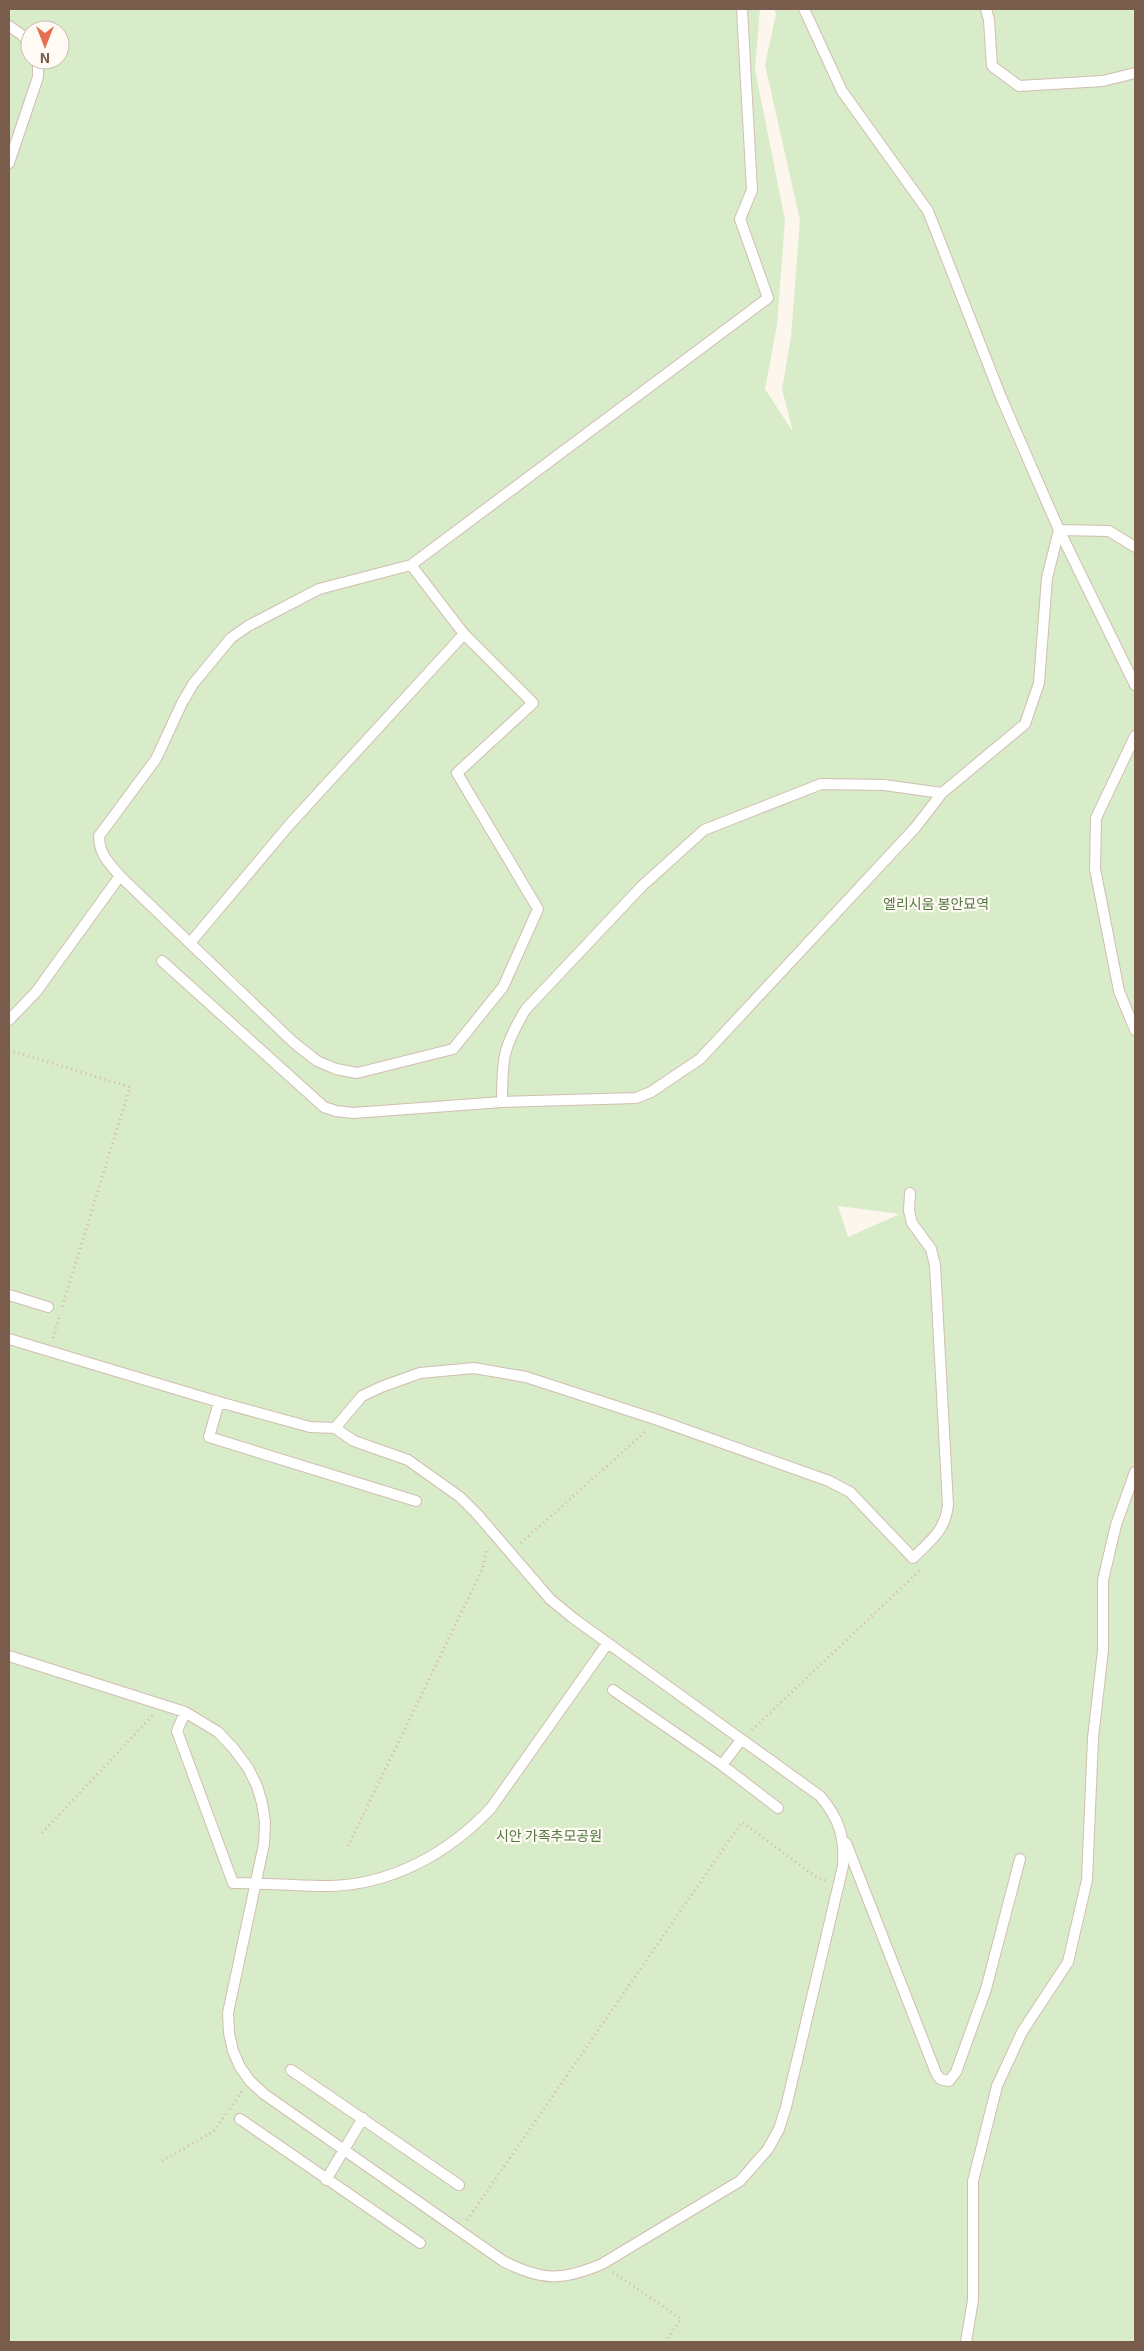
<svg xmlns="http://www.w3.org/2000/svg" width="1144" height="2351" font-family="'Exo 2','Noto Sans KR',sans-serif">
<rect width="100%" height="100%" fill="#fdf6ec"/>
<path fill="#d8ecc9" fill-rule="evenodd" d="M9,9H760L755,69L785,220L777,325L765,389L793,432L782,389L791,337L800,220L765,65L776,14L774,9H1135V2342H9ZM30,30H60V60H30ZM838,1206H839L900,1214L848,1237Z"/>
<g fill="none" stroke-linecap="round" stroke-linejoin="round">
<g stroke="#d1beb0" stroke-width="12">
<path id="service" d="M804,9L842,91L928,211L1001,397L1059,530L1135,685
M986,9L989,20L992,66L1019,86L1103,81L1135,73
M9,26L22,35L30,45
M9,163L38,77V60
M411,565L319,589L248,626L231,638L193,684L182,703L156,759L99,836C99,854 109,863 120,876L293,1042L317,1061L336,1069L357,1073L453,1049L503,987L538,909L457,773L533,703L464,634L411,565L768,298L740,219L752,190L742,9
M1135,736L1096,818L1095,869L1119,991L1135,1030
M190,943L290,824L464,634
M162,961L324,1107L336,1111L353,1113L502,1102L636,1098L651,1092L700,1059L915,828L942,793L1025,724L1039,683L1047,578L1059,530L1109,531L1135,547
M9,1020L36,992L120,876
M502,1102C502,1058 503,1047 526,1009L642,886L704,830L821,784L884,785L942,793
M9,1295L48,1307
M9,1339L219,1402L310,1427L335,1428L354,1441L408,1460L460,1497L477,1514L550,1599L573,1618L820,1796C839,1818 845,1837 843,1866L786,2107L779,2129L768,2149L740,2181L602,2264C562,2281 542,2281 503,2261L264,2094L250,2081L240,2067L233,2051L229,2033L228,2013L264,1844L265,1822L262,1803L257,1786L248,1768L234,1749L218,1732L185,1712L9,1656
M219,1402L209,1437L416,1501
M335,1428L362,1396L381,1387L420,1373L474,1368L526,1377L658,1420L829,1481L850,1492L913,1558C931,1540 945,1531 948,1505L935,1265L931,1249L912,1223L909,1211L910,1193
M613,1690L722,1765L778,1808
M185,1712L177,1731L233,1883C265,1883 297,1886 329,1886C391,1885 449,1853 491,1808L607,1644
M722,1765L741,1740
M846,1843L936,2073L940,2079L949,2081L956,2072L986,1989L1020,1859
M291,2070L459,2185
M240,2119L420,2243
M326,2180L363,2118
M966,2342L973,2300V2181L997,2086L1022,2032L1068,1962L1087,1880L1093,1738L1103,1650V1580L1116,1525L1135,1472"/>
</g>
<path stroke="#d9b8a5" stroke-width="3" stroke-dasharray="1 4" stroke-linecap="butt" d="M9,1050L130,1087L62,1307
M53,1338L60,1315
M521,1543L646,1431
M752,1730L920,1570
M42,1833L153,1715
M348,1846L482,1570L487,1548
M230,2109L242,2091
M162,2161L214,2131L226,2114
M467,2220L742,1822L815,1876L827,1881
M613,2272L681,2319L665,2342"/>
<use href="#service" stroke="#fff" stroke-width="10"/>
</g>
<g text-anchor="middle" stroke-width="4.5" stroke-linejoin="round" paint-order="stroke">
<g font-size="14" fill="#537a41" stroke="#fffaf3">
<text x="936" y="909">엘리시움 봉안묘역</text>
<text x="549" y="1841">시안 가족추모공원</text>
</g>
</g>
<rect width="1144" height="2351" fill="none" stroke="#7a5c4d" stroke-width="20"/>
<g transform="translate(45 45) rotate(180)"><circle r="24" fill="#fffaf3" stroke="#cabbb1"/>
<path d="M0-4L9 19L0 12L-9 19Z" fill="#e76f51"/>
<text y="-8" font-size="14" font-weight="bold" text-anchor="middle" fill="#7a5c4d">N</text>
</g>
</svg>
